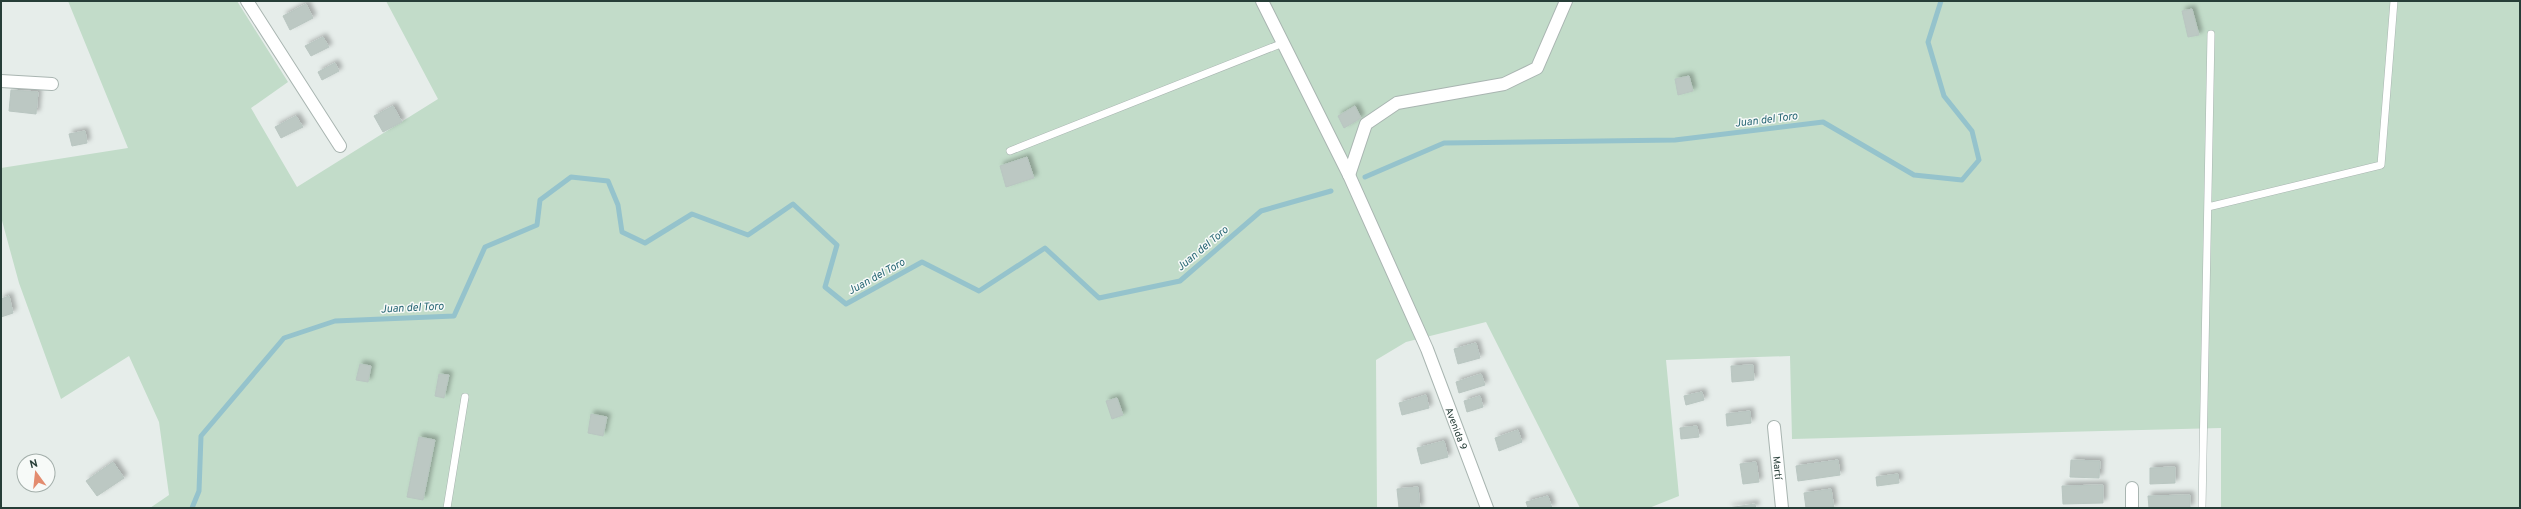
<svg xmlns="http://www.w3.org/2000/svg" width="2521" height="509" font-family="Overpass,sans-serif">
<defs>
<filter id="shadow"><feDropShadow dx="3.5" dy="-3.5" stdDeviation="2" flood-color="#0004"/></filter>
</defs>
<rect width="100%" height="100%" fill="#e6edea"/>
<path fill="#c2dcc9" d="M68,1H237L288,82L251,108L297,187L438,99L386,1H2520V508H2221V428L1792,439L1790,356L1666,360L1679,496L1649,508H1580L1486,322L1406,342L1376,360L1377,508H150L169,495L159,422L129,356L61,399L19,283L1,217V168L128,148Z"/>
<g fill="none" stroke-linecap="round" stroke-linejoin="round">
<path stroke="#95c3cc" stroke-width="5" d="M1365,177L1444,143L1675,140L1823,122L1914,175L1962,180L1979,160L1972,131L1944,96L1928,42L1941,1
M192,508L199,491L201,436L284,338L335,321L454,316L485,247L537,225L540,200L571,177L608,181L618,205L622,232L645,243L692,214L748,235L793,204L837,245L825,287L846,304L922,262L979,291L1045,248L1099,298L1180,281L1261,211L1331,191"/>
</g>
<path fill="#bcc8c3" stroke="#b9c6c1" filter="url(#shadow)" d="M306,4L313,18L290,30L283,16Z
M2192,9L2199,35L2188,37L2182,11Z
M323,37L329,47L311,56L305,46Z
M335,63L339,71L322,80L318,72Z
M1689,76L1693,91L1678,95L1675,79Z
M11,90L38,92L36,114L9,111Z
M393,106L402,122L383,132L374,116Z
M1355,106L1361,118L1344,128L1338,116Z
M296,116L303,127L281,138L275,127Z
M85,131L87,143L72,146L69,134Z
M1027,157L1034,178L1006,187L1000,166Z
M9,296L13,313L1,317V299Z
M1476,343L1480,358L1458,364L1454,349Z
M360,364L371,366L368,382L356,380Z
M1753,365L1754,380L1732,382L1731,366Z
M439,374L449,375L444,398L435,396Z
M1481,374L1485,385L1459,393L1456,382Z
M1702,392L1704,400L1686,405L1684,396Z
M1426,395L1429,408L1402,415L1399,403Z
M1480,396L1483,407L1467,412L1464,401Z
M1117,398L1123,415L1112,419L1106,401Z
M1750,411L1751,423L1727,426L1726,414Z
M591,414L607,417L603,436L588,433Z
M1697,426L1699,437L1681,439L1680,428Z
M1518,430L1522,442L1499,451L1495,438Z
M419,437L435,440L423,500L407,497Z
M1444,441L1448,457L1421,464L1417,448Z
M1838,460L1840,475L1798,481L1796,466Z
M2071,460L2100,461L2099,478L2070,477Z
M113,462L124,478L97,496L86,481Z
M1756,462L1759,482L1743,484L1740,464Z
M2175,467V483L2150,484V468Z
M1898,474L1899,483L1877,486L1876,477Z
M2103,485V503L2063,504L2062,486Z
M1418,487L1420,508H1399L1397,489Z
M1831,489L1834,508H1806L1804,493Z
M2190,495V508H2149L2148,496Z
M1548,496L1552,508H1528L1526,502Z
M1755,504L1756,508H1728Z"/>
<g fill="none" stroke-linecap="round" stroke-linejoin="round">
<g stroke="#a9b5b1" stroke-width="8">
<path id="service" d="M1010,151L1283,43
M2208,207L2381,165L2394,1
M447,508L465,397
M2202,508L2211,34"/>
</g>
<g stroke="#a9b5b1" stroke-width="14">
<g id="minor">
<path d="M247,1L340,146"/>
<path id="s1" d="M1262,1L1349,175L1427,349L1487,508"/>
<path d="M1,81L52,84"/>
<path d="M1349,175L1366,124L1397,103L1504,84L1537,68L1566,1"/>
<path id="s2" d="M1774,427L1782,508"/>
<path d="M2132,508V488"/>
</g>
</g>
<use href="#service" stroke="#fff" stroke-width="7"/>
<use href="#minor" stroke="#fff" stroke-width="12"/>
</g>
<g text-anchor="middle" stroke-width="3" stroke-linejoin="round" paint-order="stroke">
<g font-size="10" fill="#273e38" stroke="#f7faf8">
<text dy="4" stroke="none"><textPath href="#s1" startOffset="470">Avenida 9</textPath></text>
<text dy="4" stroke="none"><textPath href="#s2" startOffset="41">Martí</textPath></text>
</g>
<g font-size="11" font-style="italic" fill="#276674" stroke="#f7faf8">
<text transform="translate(1766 119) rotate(-7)" y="4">Juan del Toro</text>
<text transform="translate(1202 248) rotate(-40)" y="4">Juan del Toro</text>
<text transform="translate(876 276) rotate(-29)" y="4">Juan del Toro</text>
<text transform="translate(412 307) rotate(-3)" y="4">Juan del Toro</text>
</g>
</g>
<rect width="2521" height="509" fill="none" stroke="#273e38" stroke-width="4"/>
<g transform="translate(36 473) rotate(345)"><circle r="19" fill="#f7faf8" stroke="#a4afab"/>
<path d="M0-3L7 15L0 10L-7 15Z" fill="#e38c6f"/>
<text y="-6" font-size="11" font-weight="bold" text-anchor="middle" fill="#273e38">N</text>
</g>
</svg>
